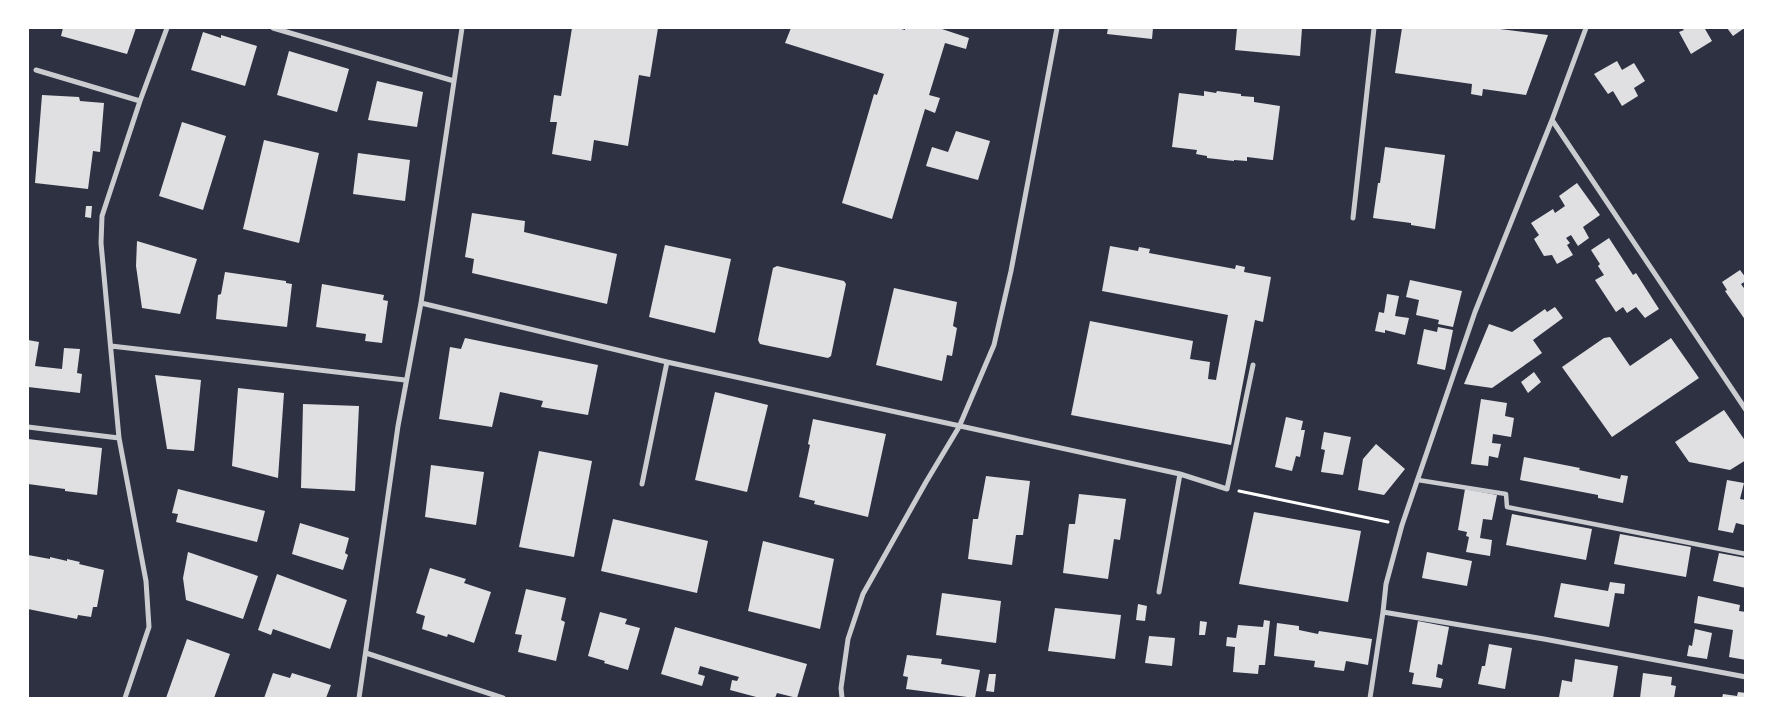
<svg xmlns="http://www.w3.org/2000/svg" width="1773" height="726" font-family="Cabin,sans-serif">
<rect width="100%" height="100%" fill="#2d3142"/>
<path fill="#e0e0e3" d="M63,28H136L127,54L61,36Z
M572,28H658L650,77L639,75L628,146L594,140L591,161L552,154L557,122H550L554,95L561,96Z
M791,28H898L905,30V28H939L969,38L966,49L945,43L929,95L940,98L935,113L925,109L892,219L842,203L874,94L877,95L884,74L785,43Z
M1108,28H1153L1152,39L1107,34Z
M1237,28H1302L1300,56L1235,50Z
M1402,28H1492L1548,35L1526,95L1483,89L1482,96L1471,94L1472,84L1395,73Z
M1682,28H1708L1705,29L1712,41L1691,54L1679,32L1684,30Z
M1727,28H1742L1743,29L1733,36Z
M203,32L221,38V35L257,46L245,86L191,70Z
M289,51L349,69L337,112L277,95Z
M1617,61L1622,70L1634,63L1645,81L1634,88L1638,96L1622,106L1613,91L1608,94L1594,74Z
M377,81L423,92L417,127L368,120Z
M1204,91L1216,93L1217,91L1241,94V96L1254,97V102L1280,106L1273,160L1247,157V161L1234,160V161L1207,158V156L1196,154L1197,150L1172,147L1179,93L1204,96Z
M42,95L79,97L80,101L104,103L100,152L93,151L88,189L35,183Z
M182,122L226,136L203,210L159,196Z
M956,131L990,141L978,180L926,166L932,147L948,152Z
M264,140L319,153L299,243L243,229Z
M1385,147L1445,155L1435,229L1411,225V223L1373,218L1378,183H1380Z
M358,153L410,160L405,201L353,194Z
M1577,183L1600,215L1583,227L1589,238L1578,246L1571,235L1566,238L1570,243L1567,245L1573,255L1557,264L1552,255L1544,256L1534,239L1539,235L1531,223L1553,209L1555,213L1565,206L1559,196Z
M86,206H92L91,218L85,217Z
M472,213L525,221L524,232L617,254L607,304L472,273L474,259L465,257Z
M1609,238L1633,275L1636,273L1659,309L1645,318L1636,307L1627,313L1623,307L1616,312L1595,280L1604,275L1598,266L1600,264L1591,250Z
M137,241L197,259L180,314L142,308L136,266Z
M665,245L731,259L715,333L649,317Z
M1110,246L1138,251L1139,247L1150,249L1149,253L1235,269L1236,265L1245,267L1244,272L1271,277L1263,322L1255,320L1231,445L1071,415L1090,321L1193,341L1190,359L1210,362L1208,379L1216,380L1228,315L1102,291Z
M777,266L844,281L846,284L831,356L828,358L760,344L758,340L773,268Z
M1740,270L1746,278V281L1741,284L1746,291V321L1725,291L1727,290L1722,282Z
M225,272L286,281V283L292,284L287,327L216,319L218,295L221,294Z
M1410,280L1462,291L1453,327L1438,324L1439,320L1416,315L1419,300L1406,297Z
M322,284L384,295L383,300L388,301L382,343L365,341L366,334L316,327Z
M894,288L957,302L953,326L957,328L952,356L947,355L942,381L876,365Z
M1387,294L1399,296L1395,316L1409,318L1405,335L1385,330V333L1375,331L1379,312L1384,313Z
M1555,307L1563,318L1533,340L1542,353L1492,388L1464,384L1489,324L1512,332L1545,309L1547,312Z
M1438,327L1453,330L1445,370L1417,364L1424,329L1437,332Z
M1610,337L1630,366L1671,338L1699,378L1612,437L1562,367L1604,338Z
M465,338L598,365L588,415L541,407L543,401L500,392L492,427L439,419L450,347L461,349Z
M28,340L39,342L35,366L62,369L64,348L80,349L77,373L82,374L80,393L28,387Z
M1534,372L1541,382L1528,393L1521,382Z
M155,375L201,380L194,451L167,449Z
M238,388L284,393L278,478L232,466Z
M715,392L768,405L747,492L695,480Z
M1481,399L1507,403L1505,416L1514,418L1511,437L1493,434L1492,443L1501,444L1498,458L1489,456L1488,466L1471,464Z
M303,404L359,406L355,491L301,488Z
M1724,410L1746,442V460L1730,470L1689,462L1675,442Z
M1286,417L1303,421L1301,430H1305L1300,457L1296,456L1292,471L1275,467Z
M813,419L886,434L868,517L814,504L815,501L799,497L810,445L808,444Z
M1324,432L1351,437L1343,475L1321,472L1325,450L1321,449Z
M28,439L102,448L97,495L65,491V489L28,484Z
M1376,444L1405,469L1384,495L1358,490L1363,459Z
M539,451L592,461L574,557L519,547Z
M1524,457L1580,468L1579,470L1620,479L1621,475L1628,476L1623,503L1598,498V495L1520,480Z
M431,465L484,472L476,525L425,517Z
M986,476L1030,481L1023,535H1016L1012,565L968,559L973,519H978Z
M1727,480L1744,483L1740,499L1746,500L1744,525L1736,523L1733,533L1718,530Z
M178,489L265,511L257,542L176,522L178,514L172,513Z
M1465,489L1497,495L1492,520L1483,519L1480,538L1492,540L1490,556L1466,552L1469,537L1466,536L1467,532L1458,530Z
M1079,494L1126,499L1120,540L1114,539L1108,579L1063,573L1069,524H1075Z
M1254,512L1361,531L1348,602L1239,584Z
M1512,514L1592,529L1586,560L1506,545Z
M613,519L708,541L697,593L601,571Z
M300,523L349,538L345,553L348,555L343,570L292,554Z
M1620,534L1691,547L1686,577L1614,564Z
M763,541L834,559L820,629L748,611Z
M188,552L258,576L243,619L186,600L183,578Z
M1427,552L1472,561L1467,586L1422,578Z
M1719,553L1746,558V588L1713,581Z
M28,555L50,559V557L67,561V559L80,562L79,564L104,570L97,607H93L91,617L78,615L77,619L28,609Z
M430,568L466,579L464,583L491,592L474,643L448,634L447,637L422,629L425,616L416,613Z
M277,574L347,600L330,649L273,629L271,635L258,630Z
M1610,582L1625,584L1624,594L1615,593L1609,627L1554,617L1561,583L1608,591Z
M526,589L566,598L561,620L565,622L556,661L518,652L522,635L515,634Z
M942,593L1001,601L996,643L936,635Z
M1698,596L1740,605L1739,611L1746,612V660L1729,657L1733,630L1694,623Z
M1138,604L1147,606L1145,621L1136,620Z
M1055,608L1121,615L1115,659L1048,651Z
M600,612L627,619L625,624L640,628L628,670L604,663L605,661L588,656Z
M1264,620L1270,621L1265,665H1259L1258,674L1233,672L1235,647L1226,646L1227,637L1236,638L1238,625L1263,627Z
M1200,621L1207,622L1205,635H1199Z
M1418,621L1449,627L1442,665L1438,664L1436,677L1443,679L1441,688L1412,684L1414,673L1409,672Z
M1277,623L1299,626V630L1318,634L1319,631L1372,639L1368,665L1346,661L1344,671L1314,667L1315,661L1274,656Z
M675,627L807,664L797,698L777,693L775,698H760L730,690L732,680L737,681L739,677L700,666L698,674L705,676L702,686L661,674Z
M1695,629L1712,633L1707,659L1687,656L1689,645L1692,646Z
M1149,636L1175,638L1172,666L1145,663Z
M187,639L230,654L214,698H166Z
M1489,644L1512,648L1505,689L1478,684L1482,666H1485Z
M907,655L942,659L941,664L980,670L975,698L906,689L908,677L903,676Z
M1575,659L1618,666L1613,698H1571L1559,697L1562,680L1572,682Z
M273,673L290,678L292,673L331,685L326,698L321,697L320,698H264Z
M1643,673L1672,677L1671,685L1676,686L1674,698H1640Z
M989,674H996L994,692L986,691Z
M1738,692L1746,693V698H1722L1723,694L1737,696Z"/>
<g fill="none" stroke-linecap="round" stroke-linejoin="round">
<path stroke="#fff" stroke-width="3" d="M1239,491L1388,522"/>
<path stroke="#caccd0" stroke-width="4.5" d="M1418,480L1506,494L1507,507L1746,554"/>
<path stroke="#caccd0" stroke-width="5" d="M273,28L454,81
M36,70L140,101
M1552,120L1746,410
M1353,218L1374,28
M421,303L667,362L1180,474L1159,592
M111,346L405,380
M28,427L119,438
M1180,474L1227,489L1253,365
M642,484L667,362
M1383,612L1544,639L1746,677
M366,653L503,698
M125,698L149,627L146,581L119,438L101,243L102,216L140,101L167,28
M359,698L398,426L421,303L462,28
M842,698L841,688L848,639L863,594L926,482L959,427L994,345L1011,271L1057,28
M1370,698L1383,612L1386,584L1402,525L1475,312L1552,120L1586,28"/>
</g>
<rect width="1773" height="726" fill="none" stroke="#ffffff" stroke-width="58"/>
</svg>
